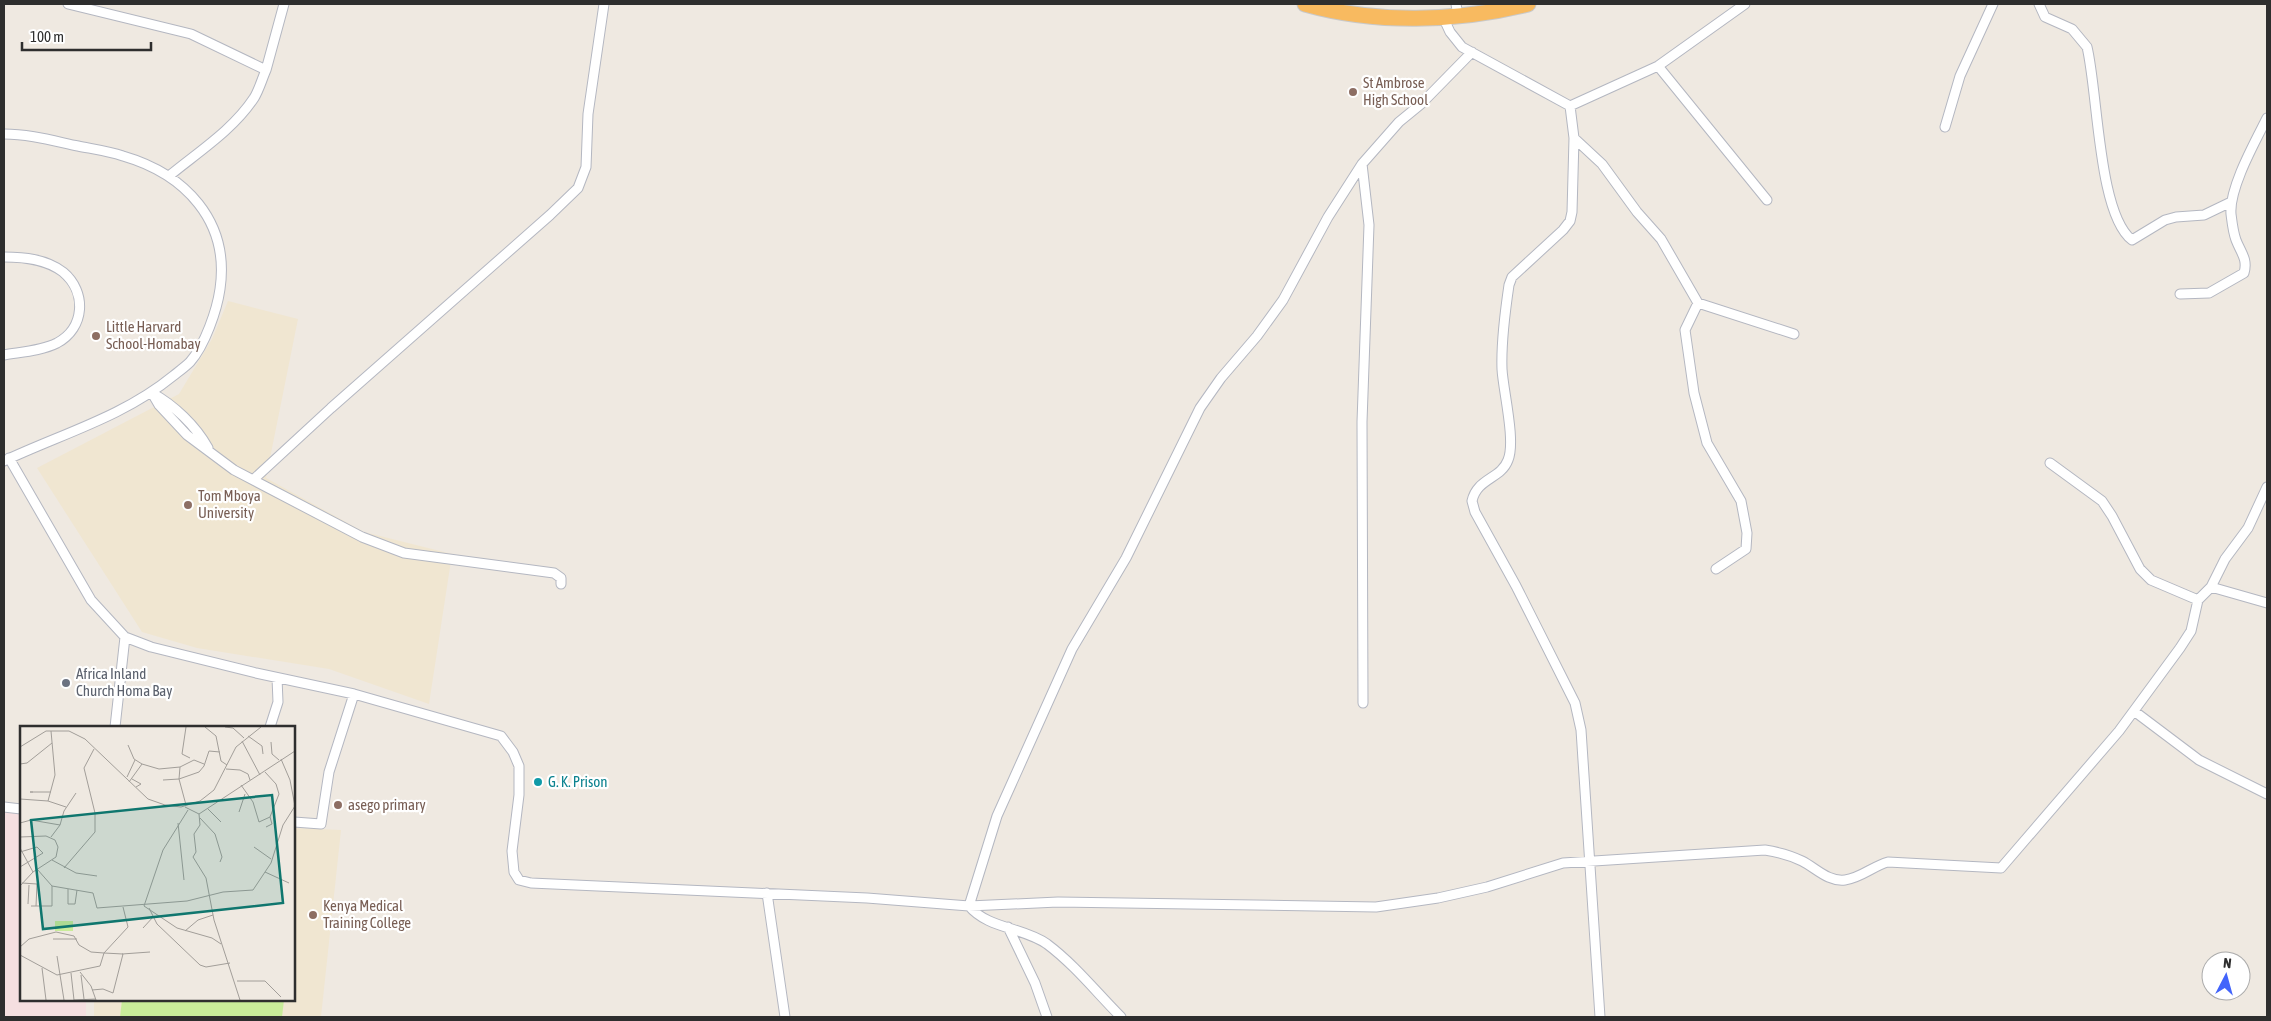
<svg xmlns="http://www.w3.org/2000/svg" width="2271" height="1021" font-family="'Asap Condensed',sans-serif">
<rect width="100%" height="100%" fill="#efe9e1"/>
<path fill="#f0e6d1" d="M228,301L298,319L266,478L364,532L452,554L429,704L329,669L197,648L142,632L37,468L179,394L212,339Z
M294,828L341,830L321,1017H94V1000H294Z"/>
<path fill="#f5dfe0" d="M4,812L21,814V1000H86V1017H4Z"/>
<path fill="#c9ec9a" d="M122,1000H284L282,1017H120Z"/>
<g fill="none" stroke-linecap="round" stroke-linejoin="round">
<g stroke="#b4b7c1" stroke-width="11">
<path id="minor" d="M68,4L191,34L266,70C262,79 259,90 254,98C233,130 198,152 169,176
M1456,4L1458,16
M2039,4L2045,17L2072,29L2087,47C2098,92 2098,214 2132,240L2165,220L2176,217L2204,215L2231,202
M1443,17L1450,32L1462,47L1570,106L1574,138L1572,212L1570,221L1563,230L1512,277L1509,285C1505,312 1501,342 1502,369C1503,390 1516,441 1508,460C1501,479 1477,478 1472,501L1475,512L1516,586L1575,703L1581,730L1600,1017
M1658,66L1767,200
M266,70L284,4
M1570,106L1658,66L1745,4
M1945,127L1960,76L1993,4
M4,134C29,134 54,141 78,146C93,149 108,151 123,156C185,174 230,221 220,289C217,310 205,345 190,362C185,367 178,372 173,376C123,417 61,434 4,461
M1574,138L1602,164L1637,212L1661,239L1698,303L1685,330L1694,393L1707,443L1741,501L1747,533L1746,549L1716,569
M1362,164L1369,225L1362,422L1363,703
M4,257C24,257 46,259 63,272C87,292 85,328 57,343C41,351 21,352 4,355
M2180,294L2209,293L2244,273C2248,259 2241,253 2236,240C2233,232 2232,222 2231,214C2229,188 2255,142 2267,118
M1698,303L1794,334
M152,393L159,405L187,435L234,470L362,537L404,553L554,573L561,578V584
M152,393C174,405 196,426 208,448
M9,458L91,600L125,637L151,647L256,673L354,694L501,736L513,752L519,766V795L512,851L514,872L519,880L531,883L867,898L969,906L1058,902L1376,907L1438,898L1487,887L1563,863L1765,850C1778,852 1790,855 1802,861C1816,868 1828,882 1845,880C1861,878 1873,866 1888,862L2001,868L2119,731L2180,648L2191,631L2198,600L2211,587L2225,559L2248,528L2267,487
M2050,463L2102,501L2112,516L2140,569L2151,580L2198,600
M254,479L331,408L550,215L578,188L586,167L588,114L604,4
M2211,587L2267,603
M2134,711L2199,760L2267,794
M115,727L125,637
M270,727L278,702L277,678
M4,807L21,809
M294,822L321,824L329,772L354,694
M767,893L785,1017
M1008,927L1035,983L1047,1017
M1121,1017C1097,993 1075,965 1047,944C1023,927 988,929 969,906L997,816L1072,649L1126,558L1200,408L1221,378L1257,336L1283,300L1328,217L1362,164L1399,122L1421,104L1472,52"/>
</g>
<g stroke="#c9c9c9" stroke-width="17">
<path id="trunk" d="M1305,4C1376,24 1456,22 1528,4"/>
</g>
<use href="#minor" stroke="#fff" stroke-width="9"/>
<use href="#trunk" stroke="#f8ba60" stroke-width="15"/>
</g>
<g fill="#8d6e63" stroke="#fff" stroke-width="2">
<circle cx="1353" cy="92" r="5"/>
<circle cx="96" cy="336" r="5"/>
<circle cx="188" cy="505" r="5"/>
<circle cx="338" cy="805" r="5"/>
<circle cx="313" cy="915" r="5"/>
</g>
<circle fill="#6b7280" stroke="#fff" stroke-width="2" cx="66" cy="683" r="5"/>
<circle fill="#0f9aa8" stroke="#fff" stroke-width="2" cx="538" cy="782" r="5"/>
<g text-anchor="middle" stroke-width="4.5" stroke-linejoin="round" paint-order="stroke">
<g font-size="15" fill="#785e54" stroke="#fff" text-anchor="start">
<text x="1363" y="88">St Ambrose<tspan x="1363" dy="17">High School</tspan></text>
<text x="106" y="332">Little Harvard<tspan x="106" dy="17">School-Homabay</tspan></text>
<text x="198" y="501">Tom Mboya<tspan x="198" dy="17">University</tspan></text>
<text x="348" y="810">asego primary</text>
<text x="323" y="911">Kenya Medical<tspan x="323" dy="17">Training College</tspan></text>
</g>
<g font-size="15" fill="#5b616d" stroke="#fff" text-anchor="start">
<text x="76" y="679">Africa Inland<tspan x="76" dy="17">Church Homa Bay</tspan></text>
</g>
<g font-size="15" fill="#0d838f" stroke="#fff" text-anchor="start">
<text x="548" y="787">G. K. Prison</text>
</g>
</g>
<g transform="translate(20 726)">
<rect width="275" height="275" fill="#efe9e1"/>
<path d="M35,195H53V205H35Z" fill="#c9ec9a"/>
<path fill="none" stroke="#a29e99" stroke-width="1" d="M166,1L162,28L170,32M185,1L196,10L201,35L207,39M205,1L213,2L224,12M228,10L242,20L243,28M222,15L240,49M251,16L252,28L259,34M108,19L114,33L122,38M0,21L26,5H49L65,13L128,73L145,79L161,81L180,75L194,64L216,21L241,1M0,38L7,37L32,17M160,41L159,53L166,79M206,43L220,44L228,48L230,54M245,46L256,58L259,68L250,91L252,98L246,101M107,51L115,34M112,53L121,58L116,61M143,54L159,53L179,46L184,40L189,25L200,26M109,56L122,38L139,43L160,41L174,34L184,38M221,59L233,76L239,96L250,91M13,66H10H31M0,73L28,75L46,81M28,75L35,49L31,5M165,81L179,88L180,99L174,108L176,126L173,131L186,152L194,194L220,274M188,83L201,96M168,84L143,124L124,180L157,202L192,212L201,218M219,86L225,68M179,88L275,25M180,92L195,108L202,131L200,136M0,97L11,94L40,99L31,111M158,97L164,154M40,99L44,85L56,67M0,111L26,110L35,114L38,121L36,131L13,146L0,160M234,121L251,133M0,122L13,146M0,126L17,121L23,127L0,141M32,134L56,147L77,150M44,142L75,106V87L64,42L74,23M17,143L32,160L73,167L77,182L167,175L203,166L233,164L251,137L263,99L275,80L270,54L261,33M245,146L269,157M2,157L17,158L16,180M48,163V178H55L57,164M8,178L9,159M11,180H32V160M129,182L137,198L180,239L186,241L210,237M123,202L134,190M165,205L178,194L193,189M33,213H57M0,221L9,213L36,206L54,210L59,219L71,226L84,227L108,201L103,181M102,228L130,226M0,229L37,249L80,240L84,227L103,228L93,267L83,263L72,264M37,230L44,274M22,242L26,274M60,246L71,260L76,274M51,247L54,274M61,249L64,273M217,255H245L261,271M54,274L76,273"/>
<path fill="#0f766e" fill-opacity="0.15" stroke="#0f766e" stroke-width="2.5" d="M252,69L263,177L23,203L11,94Z"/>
<rect width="275" height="275" fill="none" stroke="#2e2e2e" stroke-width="2.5"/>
</g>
<rect width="2271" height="1021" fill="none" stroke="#2e2e2e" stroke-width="10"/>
<g transform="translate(2226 976) rotate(6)"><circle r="24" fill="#ffffff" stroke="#ababab"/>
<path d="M0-4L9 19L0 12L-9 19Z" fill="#4264fb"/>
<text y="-8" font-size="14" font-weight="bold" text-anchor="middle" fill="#2e2e2e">N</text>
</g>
<path d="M22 42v8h129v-8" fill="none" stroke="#2e2e2e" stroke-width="2.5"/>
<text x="30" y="42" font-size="15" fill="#2e2e2e" stroke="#ffffff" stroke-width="4" paint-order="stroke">100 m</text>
</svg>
